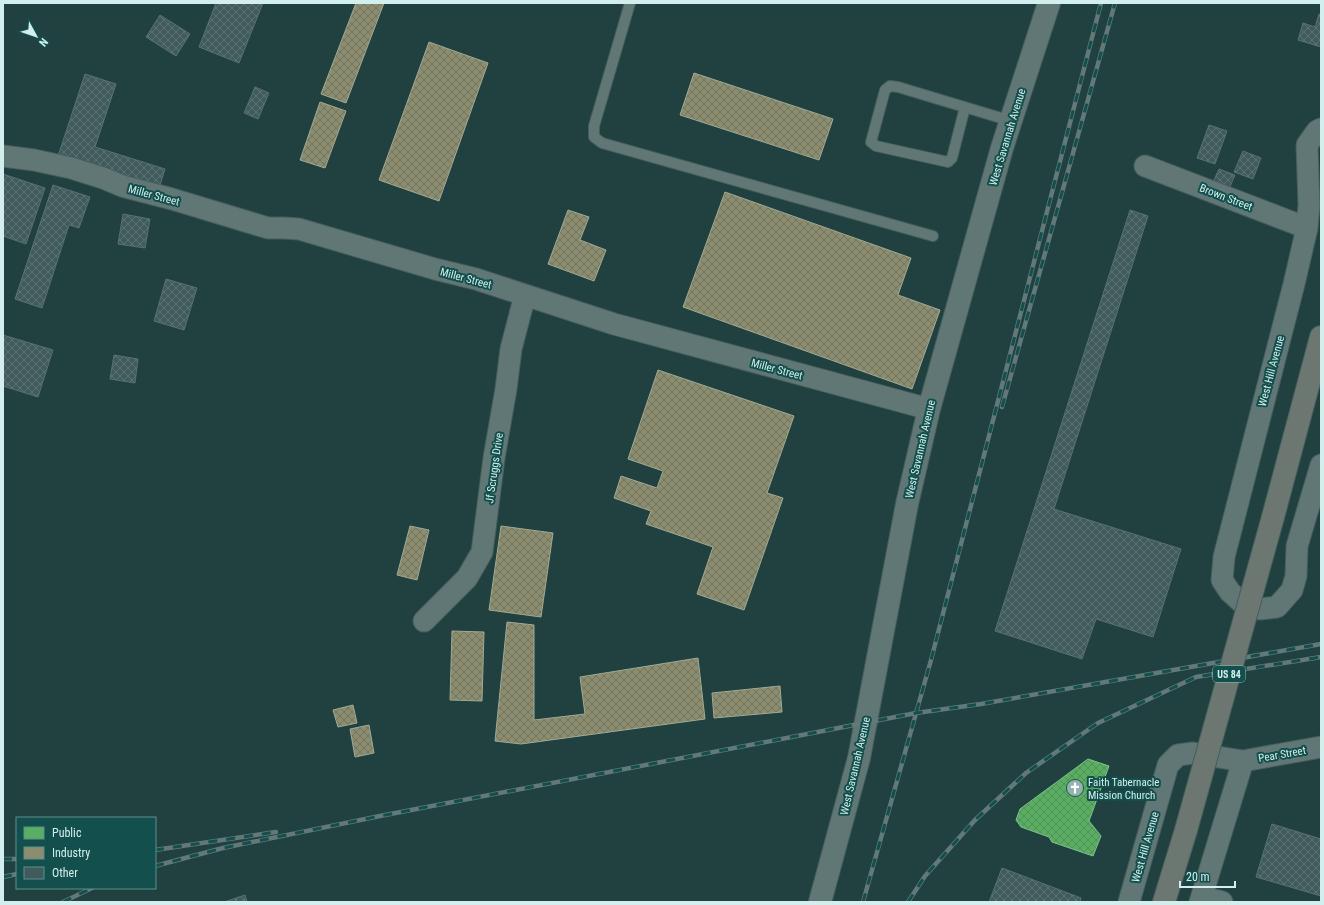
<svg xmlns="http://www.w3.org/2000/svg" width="1324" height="905" font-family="'Roboto Condensed',sans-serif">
<defs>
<pattern id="public-cross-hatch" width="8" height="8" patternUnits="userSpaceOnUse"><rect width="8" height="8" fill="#5aae61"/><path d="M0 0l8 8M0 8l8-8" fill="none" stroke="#528f59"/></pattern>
<pattern id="industry-cross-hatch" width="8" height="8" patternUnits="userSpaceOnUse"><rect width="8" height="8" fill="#8c8c6e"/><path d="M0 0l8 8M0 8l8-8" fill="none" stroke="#717460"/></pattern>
<pattern id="building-cross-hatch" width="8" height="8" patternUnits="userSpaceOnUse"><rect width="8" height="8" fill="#415a5c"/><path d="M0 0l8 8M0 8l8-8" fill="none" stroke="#5c7274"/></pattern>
</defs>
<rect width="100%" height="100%" fill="#204140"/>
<path fill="url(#public-cross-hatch)" stroke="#7ec28b" d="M1088,759L1109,766L1089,821L1101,836L1093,856L1052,842L1049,837L1021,827L1016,820L1020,809Z"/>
<path fill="url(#industry-cross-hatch)" stroke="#a1aa94" d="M356,3H384L346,103L321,94Z
M429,42L488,63L439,201L379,180Z
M694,73L833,119L819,160L680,115Z
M320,102L346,111L325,168L300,160Z
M725,192L911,258L898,295L940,310L912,389L683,307Z
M568,210L589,217L580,240L606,250L594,281L548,264Z
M658,370L794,416L767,493L783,498L744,610L697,594L713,547L646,524L651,511L614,498L621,476L657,488L663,471L628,459Z
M410,526L429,530L417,580L397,575Z
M501,526L553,533L541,617L489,610Z
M507,622L534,625V720L585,714L580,677L698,658L705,719L521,744L495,741Z
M452,631L484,632L482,701L450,700Z
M780,686L782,712L714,718L712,693Z
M353,705L357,723L338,727L333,710Z
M369,725L374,753L355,757L350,729Z"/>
<path fill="url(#building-cross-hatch)" stroke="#587173" d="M216,3H263L239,63L199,47Z
M1319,14L1321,15V47L1298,40L1303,23L1315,27Z
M160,15L190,34L176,56L146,37Z
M85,74L116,84L95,147L165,169L158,192L57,159Z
M255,87L269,93L258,119L244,113Z
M1209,125L1227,131L1215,164L1197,158Z
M1243,151L1261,158L1253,179L1234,172Z
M1219,169L1235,175L1229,189L1213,182Z
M3,174L45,188L26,244L3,236Z
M53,185L90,197L79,228L69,225L42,308L15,299Z
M1130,210L1148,216L1054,509L1181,549L1153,637L1096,619L1082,659L995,631Z
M123,214L150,219L145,248L118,244Z
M166,279L197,288L184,330L154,321Z
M3,335L53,350L38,397L3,386Z
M114,355L138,359L135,383L110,379Z
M1272,824L1321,839V896L1256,877Z
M1002,868L1081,898L1080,902H989Z
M245,895L247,902H224Z"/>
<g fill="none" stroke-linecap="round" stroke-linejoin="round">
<g stroke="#455e5d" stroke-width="12">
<path id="service" d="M630,3L594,126V137L602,143L933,236
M965,107L952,158L948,162L876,146L871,142L885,90L890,86L898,87L1011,121"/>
</g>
<g stroke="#455e5d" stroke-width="23">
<path id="minor" d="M1321,129L1317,131L1307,145L1309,205L1307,228L1294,284L1224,557L1222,580L1230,592L1240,601L1260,609L1277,607L1292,590L1296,576L1297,546L1321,465
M3,156L34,160L71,168L103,178L122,186L172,199L268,228H284L299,229L435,269L476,279L614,324L929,409
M1145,166L1307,228
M424,621L467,578L482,552L494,458L506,389L511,349L525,295
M1202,897L1222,902
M1129,902L1168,765L1178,755L1193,753L1243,761L1321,747
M1200,902L1243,761"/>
</g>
<g stroke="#455e5d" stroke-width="24">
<path id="tertiary" d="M820,902L859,758L907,504L929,409L1002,148L1049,3"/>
</g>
<g stroke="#455e5d" stroke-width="24">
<path id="trunk" d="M1273,517L1321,337
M1164,902L1186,830"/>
</g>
<use href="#service" stroke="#617776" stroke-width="10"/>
<use href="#minor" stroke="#617776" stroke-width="21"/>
<use href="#tertiary" stroke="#617776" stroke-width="22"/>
<use href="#trunk" stroke="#6b7770" stroke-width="22"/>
<g stroke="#627978" stroke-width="4.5">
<path id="rail" d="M1002,407L1115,3
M155,850L276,832
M3,859H17
M155,866L223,848L380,816L828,730L916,713L981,704L1321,644
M3,877L17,874
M63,902L92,888
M863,902L931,660L1101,3
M908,902L925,876L975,820L1026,773L1098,723L1196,677L1321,657"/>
</g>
<use href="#rail" stroke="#124f4d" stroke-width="3" stroke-dasharray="9" stroke-linecap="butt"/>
<g stroke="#455e5d" stroke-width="24" stroke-linecap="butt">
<path id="trunk-bridge" d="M1186,830L1273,517"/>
</g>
<use href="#trunk-bridge" stroke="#6b7770" stroke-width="22"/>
</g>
<defs>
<g id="church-disc" transform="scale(0.9)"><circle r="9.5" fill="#94b2b0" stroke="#124f4d"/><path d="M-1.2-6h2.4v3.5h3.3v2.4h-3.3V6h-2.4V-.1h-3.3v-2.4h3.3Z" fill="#fff"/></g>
</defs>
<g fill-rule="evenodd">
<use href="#church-disc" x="1075" y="788"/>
</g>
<g text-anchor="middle" stroke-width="4" stroke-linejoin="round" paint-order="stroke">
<rect fill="#124f4d" stroke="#99bfbd" stroke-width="1" x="1213" y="666" width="32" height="16" rx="3"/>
<g font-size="10" font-weight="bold" fill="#d3efed">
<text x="1229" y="678">US 84</text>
</g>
<g font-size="11" fill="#d3efed" stroke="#124f4d">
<text transform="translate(1007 137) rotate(-73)" y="4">West Savannah Avenue</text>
<text transform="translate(154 195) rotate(15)" y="4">Miller Street</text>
<text transform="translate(1226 197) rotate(21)" y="4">Brown Street</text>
<text transform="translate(466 278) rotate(15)" y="4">Miller Street</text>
<text transform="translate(777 369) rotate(15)" y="4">Miller Street</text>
<text transform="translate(1271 371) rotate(-75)" y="4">West Hill Avenue</text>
<text transform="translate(920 449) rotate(-77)" y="4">West Savannah Avenue</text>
<text transform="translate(494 468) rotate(-82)" y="4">Jf Scruggs Drive</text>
<text transform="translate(1282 754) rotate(-10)" y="4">Pear Street</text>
<text transform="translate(855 766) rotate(-77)" y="4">West Savannah Avenue</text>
<text transform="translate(1145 847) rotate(-74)" y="4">West Hill Avenue</text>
</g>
<g font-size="11" fill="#d3efed" stroke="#124f4d" text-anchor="start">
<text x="1088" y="786">Faith Tabernacle<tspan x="1088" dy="13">Mission Church</tspan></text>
</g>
</g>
<rect width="1324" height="905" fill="none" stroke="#d3efed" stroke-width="8"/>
<rect x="16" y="817" width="140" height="72" fill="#124f4d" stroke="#5f8f8d"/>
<rect x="24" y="827" width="20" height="12" fill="#5aae61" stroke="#5f8f8d"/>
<text x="52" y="837" font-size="12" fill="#d3efed">Public</text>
<rect x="24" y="847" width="20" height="12" fill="#8c8c6e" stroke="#5f8f8d"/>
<text x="52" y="857" font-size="12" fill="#d3efed">Industry</text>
<rect x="24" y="867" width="20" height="12" fill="#415a5c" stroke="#5f8f8d"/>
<text x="52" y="877" font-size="12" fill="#d3efed">Other</text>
<g transform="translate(36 36) rotate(130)" stroke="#124f4d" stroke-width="3" paint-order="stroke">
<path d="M0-3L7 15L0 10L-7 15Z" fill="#d3efed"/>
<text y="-6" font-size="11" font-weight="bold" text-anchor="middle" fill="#d3efed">N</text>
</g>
<path d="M1180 881v6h55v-6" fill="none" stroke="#d3efed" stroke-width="2"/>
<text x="1186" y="881" font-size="12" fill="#d3efed" stroke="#124f4d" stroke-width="3" paint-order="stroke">20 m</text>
</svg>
